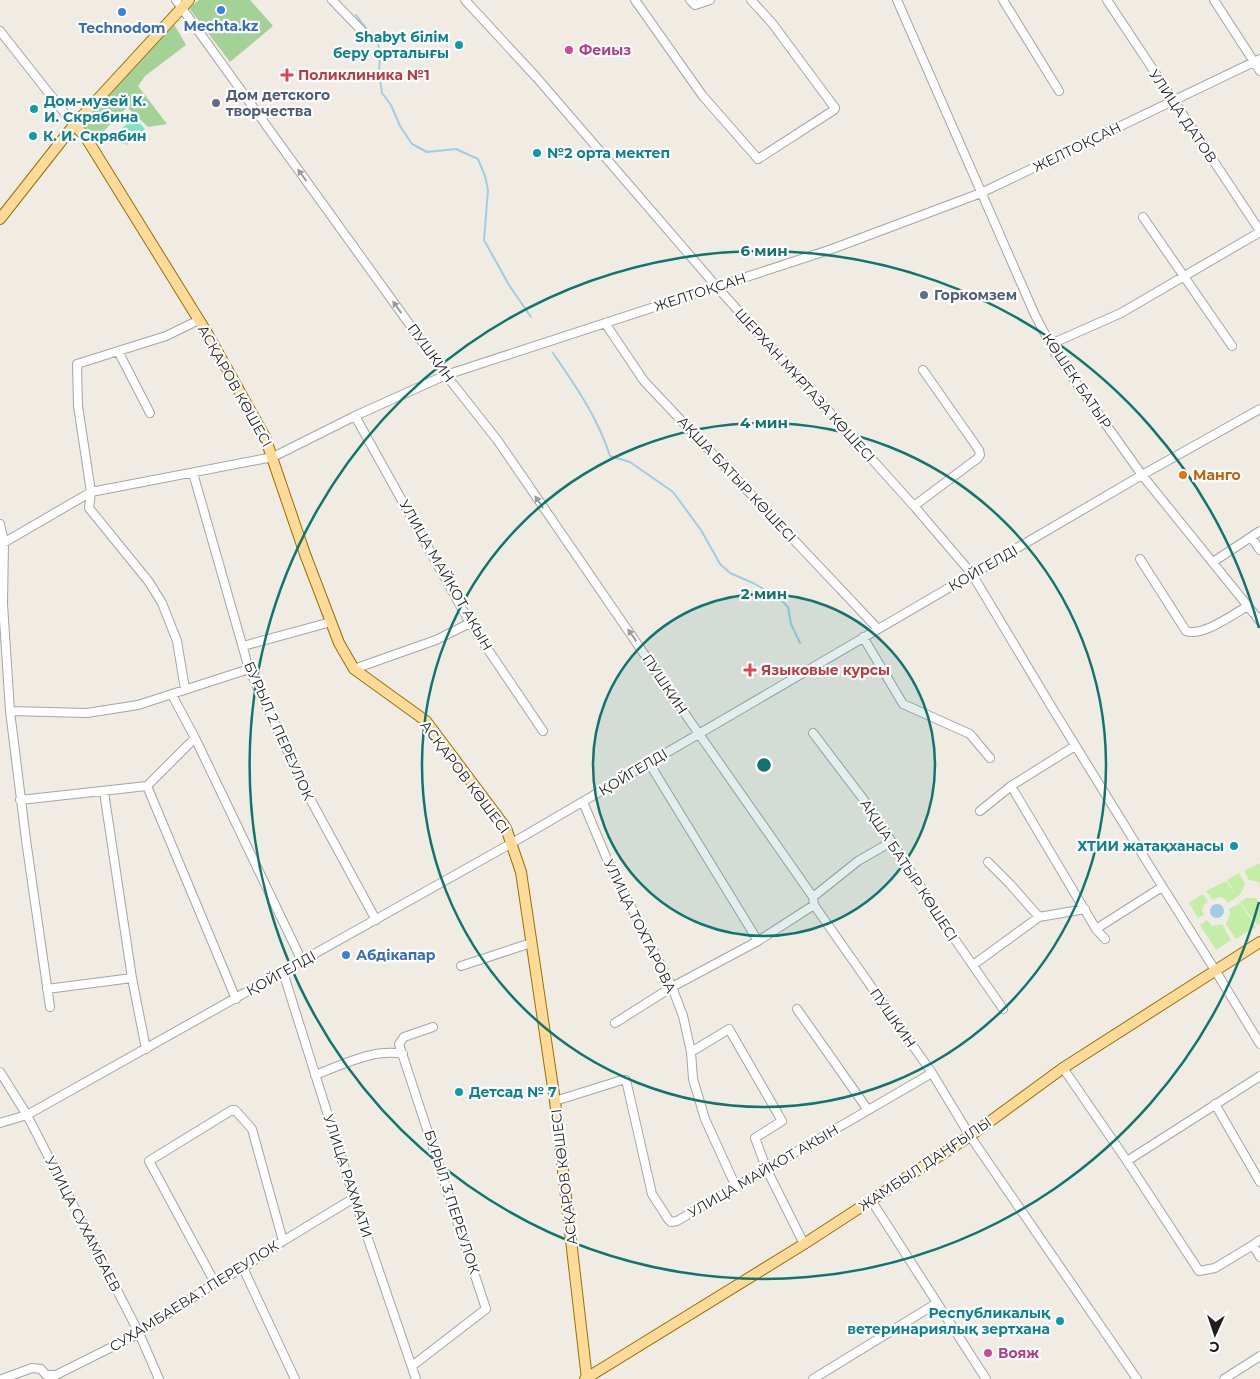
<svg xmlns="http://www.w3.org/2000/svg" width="1260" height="1379" font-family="Montserrat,sans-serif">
<rect width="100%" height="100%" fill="#f0ece4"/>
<path fill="#c4eda6" d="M1260,863V885L1258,882L1249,880L1244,871Z
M1239,873L1245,884C1242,895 1237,897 1228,903L1224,898L1219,897L1213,900L1206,891L1226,881L1237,897L1227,880Z
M1202,894L1208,901L1203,906L1202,911L1204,915L1198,918L1189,903Z
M1247,898H1256L1260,905V923L1257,925L1240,902Z
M1240,903L1256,927L1236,939L1226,924L1230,914L1229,909Z
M1207,920L1212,926L1222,924L1231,940L1216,950L1200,925Z"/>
<path fill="#a3d196" d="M199,0H250L273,26L230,62L189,8Z
M174,24L186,45L145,76L138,86L167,124L148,127L127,107L94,141L72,120L120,80Z"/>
<path fill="#7de3c3" d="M134,117L145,129L127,145L116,134Z"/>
<path fill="#a1cde0" d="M1210 911a7 7 0 1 1 14 0a7 7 0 1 1-14 0Z"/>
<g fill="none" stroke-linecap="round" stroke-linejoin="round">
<path stroke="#a1cde0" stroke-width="2" d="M356,15L378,44L380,54L379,72L382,93L391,105L400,126L412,144L427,152L456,149L478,159L485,176L488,190L484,240L509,285L531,317
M553,353C575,385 598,418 610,456L630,462L673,492L701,530L720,564L730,573L753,583L778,597L788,607L791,624L800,643"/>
<g stroke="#a5a5a5" stroke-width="10">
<path id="minor" d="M176,0L446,375L498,441L699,734L813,897L814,905L932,1073L970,1136L1137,1379
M332,0L365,34
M465,0L537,78L717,287L914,506L972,574L1051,706L1157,878L1215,970L1260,1044
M635,0L702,95L758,159L834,110L835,108L772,23L751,0
M690,0L695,5L710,0
M897,0L1035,315L1055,353L1142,475L1260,621
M1003,0L1059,91
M1107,0L1260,231
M1214,0L1260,71
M0,31L74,125
M1143,217L1232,346
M605,323L644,381L878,629
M1051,344L1121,313L1260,232
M118,351L150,413
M355,416L470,623L543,731
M193,473L249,669L308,795L376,920
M914,506L978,458L980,455L979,450L923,370
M0,524L4,542L3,604L10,711L26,840L50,1007
M1251,537L1260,550
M0,545L91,492L273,457L355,416L446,375L832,249L981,193L1260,59
M1140,559L1186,631C1203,637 1233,614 1248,606
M1213,562L1260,531
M863,637L903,704L970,734L990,758
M243,646L331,622
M354,669L436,640L470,623
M185,689L177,641L162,603L149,582L89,508L91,492L78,406L77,364L166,336L199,320
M10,711L87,713L138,705L249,669
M813,733L870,808L947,928L1003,1009
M195,738L302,961
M649,763L758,941
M147,786L236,999
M1011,786L1096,929L1105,939
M104,792L132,978
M20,800L147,786L195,738L172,695
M583,802L609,864L672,987L683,1016L691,1052L693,1079L705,1119L736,1187
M980,811L1011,786L1075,746
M988,862L1010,884L1039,917
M813,897L858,861L891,842
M1096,929L1162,887
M973,965L1039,917L1085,909
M461,966L531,943
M283,972L354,1198L416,1379
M47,989L132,978L146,1049
M797,1009L868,1110
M615,1023L672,987L758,941L814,905
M691,1052L729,1029L782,1121L755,1138L767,1170L804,1244
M1063,1068L1127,1161L1199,1271L1215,1268L1253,1245
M0,1072L27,1115L139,1333L159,1379
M315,1075C342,1065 374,1048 403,1054
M555,1101L622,1080H626L652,1194L668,1219L671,1222L677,1221L932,1073
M1215,1104L1260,1182
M0,1123L27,1115L512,843L1142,475L1260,409
M1127,1161L1260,1076
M871,1200L986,1379
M1260,1240L1253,1245L1260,1257
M243,1268L295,1379
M215,1283L149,1161L232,1110H235L252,1129L283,1241
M412,1366L486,1309L399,1044L404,1037L433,1027
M2,1379L32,1368L41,1369L46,1375H56L132,1337L215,1283L243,1268L283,1241L354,1198
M813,1379L937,1303
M1224,1379L1260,1356"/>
</g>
<g stroke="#987100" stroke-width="12">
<path id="major" d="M74,125L85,136L207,333L265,437L305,554L339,643L354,669L426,721L506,828L521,872L555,1101L587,1379
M0,219L74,125L189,0
M585,1379L804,1244L970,1136L1063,1068L1260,942"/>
</g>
<use href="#minor" stroke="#fff" stroke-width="8"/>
<use href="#major" stroke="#ffda99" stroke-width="10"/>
</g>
<defs><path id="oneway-solid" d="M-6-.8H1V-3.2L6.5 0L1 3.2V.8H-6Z" transform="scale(1.25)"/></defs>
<g fill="#9a9a9a">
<use href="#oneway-solid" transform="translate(302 175) rotate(-126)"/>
<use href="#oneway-solid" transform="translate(397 307) rotate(-126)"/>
<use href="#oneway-solid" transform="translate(539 502) rotate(-124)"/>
<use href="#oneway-solid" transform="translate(632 635) rotate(-125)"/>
</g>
<circle cx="764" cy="765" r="171" fill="#0f766e" fill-opacity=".12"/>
<g fill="none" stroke="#0f766e" stroke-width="2.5">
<circle cx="764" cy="765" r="171"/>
<circle cx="764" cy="765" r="342"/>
<path d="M1259 902A514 514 0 1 1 1259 628"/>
</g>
<g fill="#3f7fe0" stroke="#fff" stroke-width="2">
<circle cx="221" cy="10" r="5"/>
<circle cx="122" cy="12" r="5"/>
<circle cx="346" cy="955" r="5"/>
</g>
<g fill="#0f9aa8" stroke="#fff" stroke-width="2">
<circle cx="459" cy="45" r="5"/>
<circle cx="34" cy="109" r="5"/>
<circle cx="33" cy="136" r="5"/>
<circle cx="537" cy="153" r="5"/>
<circle cx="1234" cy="846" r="5"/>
<circle cx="459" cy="1092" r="5"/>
<circle cx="1060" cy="1321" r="5"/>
</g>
<g fill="#d1479c" stroke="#fff" stroke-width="2">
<circle cx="569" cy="50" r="5"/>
<circle cx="988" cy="1353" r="5"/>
</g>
<g fill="#e0444e" stroke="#fff" stroke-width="2">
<path d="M284.5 67.5h5v5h5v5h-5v5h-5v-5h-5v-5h5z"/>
<path d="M747.5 662.5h5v5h5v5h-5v5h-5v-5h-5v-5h5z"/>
</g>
<g fill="#5c6f8a" stroke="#fff" stroke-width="2">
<circle cx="216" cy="103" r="5"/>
<circle cx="924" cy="295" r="5"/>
</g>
<circle fill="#e8710a" stroke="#fff" stroke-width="2" cx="1183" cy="475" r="5"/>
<g text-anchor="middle" stroke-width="4.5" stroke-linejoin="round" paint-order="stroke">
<g font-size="14" font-weight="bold" fill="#366cbe" stroke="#fff">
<text x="221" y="31">Mechta.kz</text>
<text x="122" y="33">Technodom</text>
<text x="356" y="960" text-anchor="start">Абдiкапар</text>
</g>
<g font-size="14" font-weight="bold" fill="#0d838f" stroke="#fff" text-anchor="start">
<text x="449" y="42" text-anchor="end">Shabyt білім<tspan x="449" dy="16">беру орталығы</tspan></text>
<text x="44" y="106">Дом-музей К.<tspan x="44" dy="16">И. Скрябина</tspan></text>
<text x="43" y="141">К. И. Скрябин</text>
<text x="547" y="158">№2 орта мектеп</text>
<text x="1224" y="851" text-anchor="end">ХТИИ жатақханасы</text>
<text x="469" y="1097">Детсад № 7</text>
<text x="1050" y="1318" text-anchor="end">Республикалық<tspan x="1050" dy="16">ветеринариялық зертхана</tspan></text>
</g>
<g font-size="14" font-weight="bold" fill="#b23c85" stroke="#fff" text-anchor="start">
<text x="579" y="55">Феиыз</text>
<text x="998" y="1358">Вояж</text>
</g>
<g font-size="14" font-weight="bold" fill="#be3a42" stroke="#fff" text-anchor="start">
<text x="298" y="80">Поликлиника №1</text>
<text x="761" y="675">Языковые курсы</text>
</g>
<g font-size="14" font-weight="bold" fill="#4e5e75" stroke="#fff" text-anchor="start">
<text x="226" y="100">Дом детского<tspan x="226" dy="16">творчества</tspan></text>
<text x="934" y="300">Горкомзем</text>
</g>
<g font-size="14" fill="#1e1e1e" stroke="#fff">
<text transform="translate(1183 116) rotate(56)" y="5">УЛИЦА ДАТОВ</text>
<text transform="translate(1077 147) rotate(-26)" y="5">ЖЕЛТОҚСАН</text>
<text transform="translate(700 292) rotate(-18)" y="5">ЖЕЛТОҚСАН</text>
<text transform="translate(431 353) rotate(54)" y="5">ПУШКИН</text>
<text transform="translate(1077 381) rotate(56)" y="5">КӨШЕК БАТЫР</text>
<text transform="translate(805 385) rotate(48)" y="5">ШЕРХАН МҰРТАЗА КӨШЕСІ</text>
<text transform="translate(235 386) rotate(61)" y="5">АСҚАРОВ КӨШЕСІ</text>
<text transform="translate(737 479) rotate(47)" y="5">АҚША БАТЫР КӨШЕСІ</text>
<text transform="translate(983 568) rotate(-30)" y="5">ҚОЙГЕЛДІ</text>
<text transform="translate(446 575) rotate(60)" y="5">УЛИЦА МАЙКОТ АКЫН</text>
<text transform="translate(665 684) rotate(56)" y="5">ПУШКИН</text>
<text transform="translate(279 731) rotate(66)" y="5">БУРЫЛ 2 ПЕРЕУЛОК</text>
<text transform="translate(633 772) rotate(-31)" y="5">ҚОЙГЕЛДІ</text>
<text transform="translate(465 777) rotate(53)" y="5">АСҚАРОВ КӨШЕСІ</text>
<text transform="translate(909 870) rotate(57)" y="5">АҚША БАТЫР КӨШЕСІ</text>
<text transform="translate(640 926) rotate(64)" y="5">УЛИЦА ТОХТАРОВА</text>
<text transform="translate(281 973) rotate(-29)" y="5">ҚОЙГЕЛДІ</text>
<text transform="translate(893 1018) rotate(55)" y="5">ПУШКИН</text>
<text transform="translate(925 1164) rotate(-34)" y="5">ЖАМБЫЛ ДАҢҒЫЛЫ</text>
<text transform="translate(763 1171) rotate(-30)" y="5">УЛИЦА МАЙКОТ АКЫН</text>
<text transform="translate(348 1176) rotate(72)" y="5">УЛИЦА РАХМАТИ</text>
<text transform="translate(564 1177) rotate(-97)" y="5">АСҚАРОВ КӨШЕСІ</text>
<text transform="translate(452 1202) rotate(72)" y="5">БУРЫЛ 3 ПЕРЕУЛОК</text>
<text transform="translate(83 1224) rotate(63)" y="5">УЛИЦА СУХАМБАЕВ</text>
<text transform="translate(194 1296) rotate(-32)" y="5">СУХАМБАЕВА 1 ПЕРЕУЛОК</text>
</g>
<g font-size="14" font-weight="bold" fill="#c56008" stroke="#fff" text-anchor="start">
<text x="1193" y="480">Манго</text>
</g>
</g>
<circle cx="764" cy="765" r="8" fill="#0f766e" stroke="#fff" stroke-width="2.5"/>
<g font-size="15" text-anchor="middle" font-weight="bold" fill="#0f766e" stroke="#fff" stroke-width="4.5" stroke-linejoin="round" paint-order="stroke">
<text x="764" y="256">6 мин</text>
<text x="764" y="428">4 мин</text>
<text x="764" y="599">2 мин</text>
</g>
<g transform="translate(1215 1334) rotate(183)" stroke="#ffffff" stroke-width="4" paint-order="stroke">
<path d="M0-4L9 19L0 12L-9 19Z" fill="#1e1e1e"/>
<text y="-8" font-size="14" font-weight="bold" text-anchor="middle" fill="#1e1e1e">С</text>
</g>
</svg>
